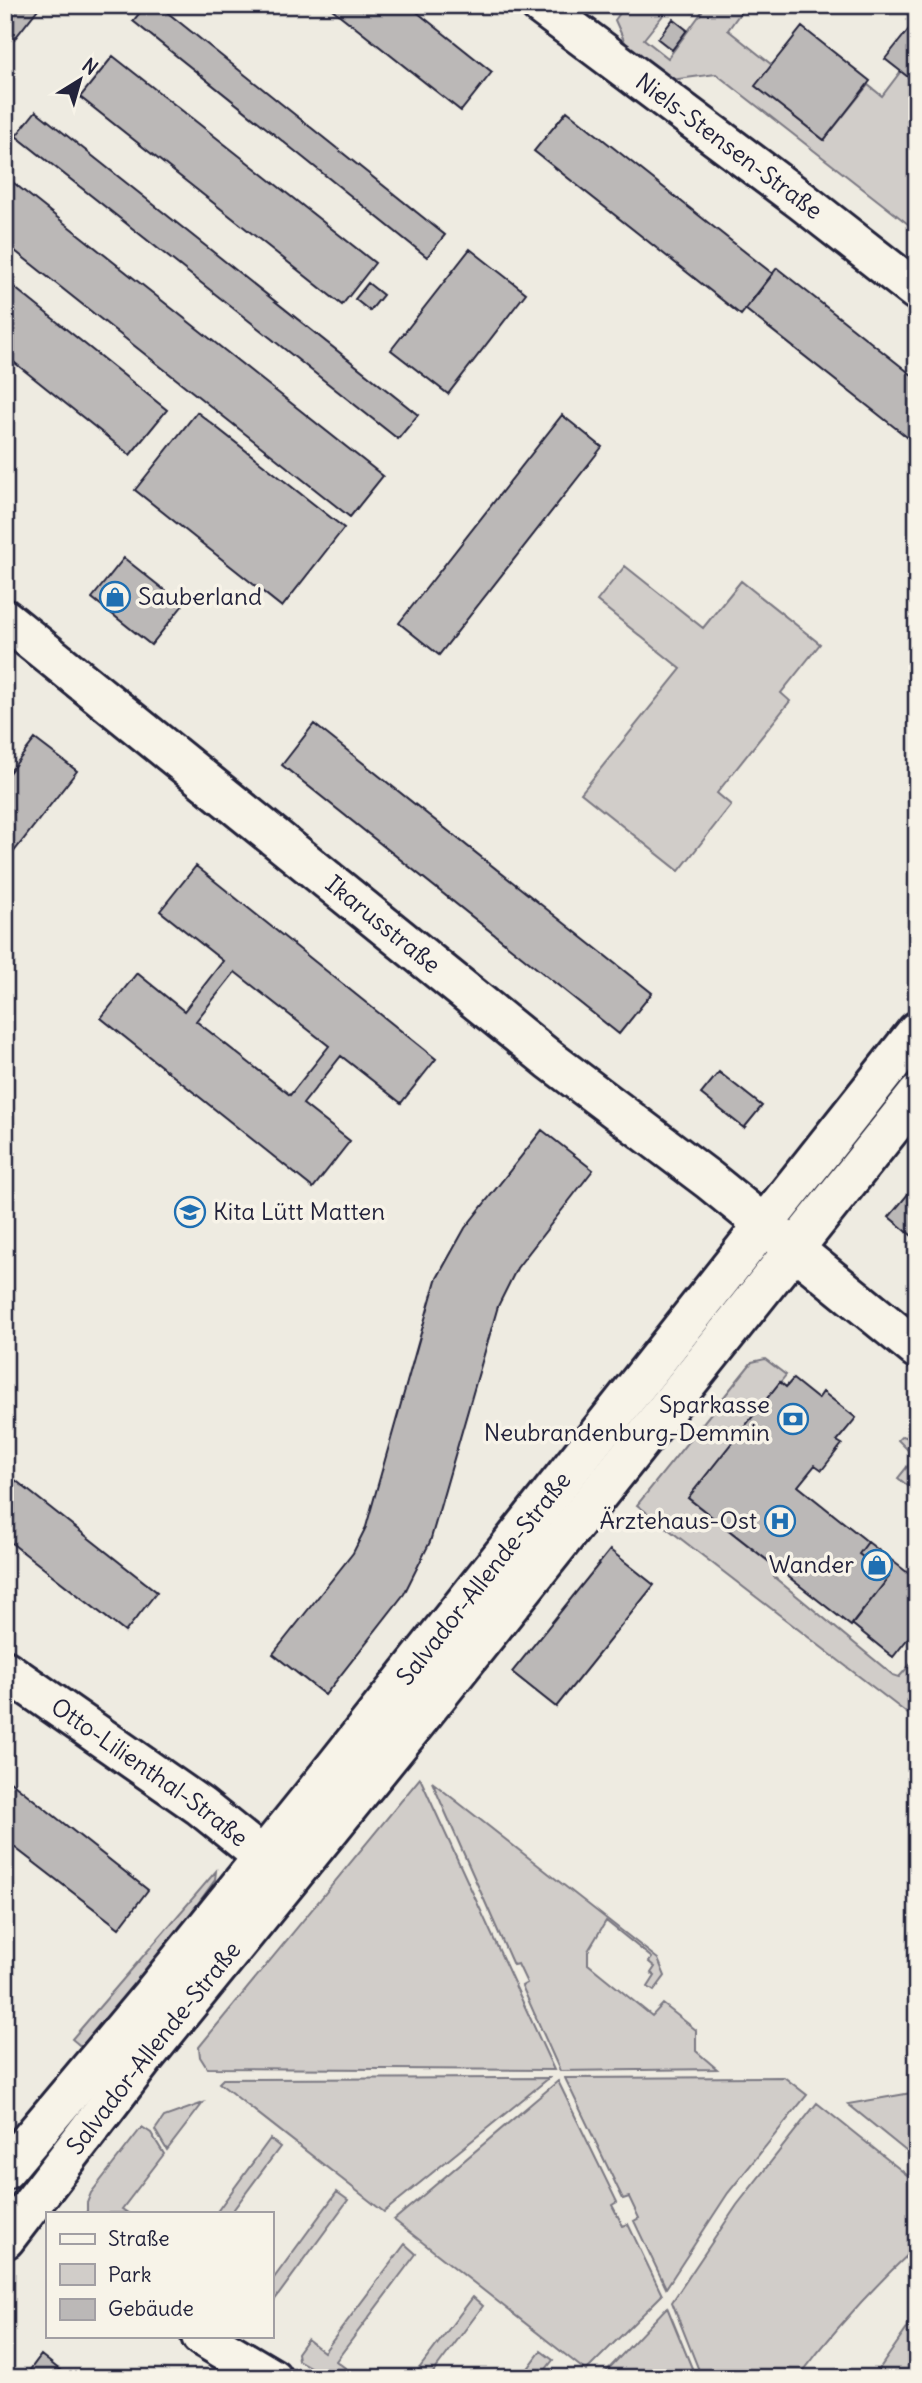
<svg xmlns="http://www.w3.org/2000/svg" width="922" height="2383" font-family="Delius,sans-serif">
<rect width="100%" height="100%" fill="#eeebe1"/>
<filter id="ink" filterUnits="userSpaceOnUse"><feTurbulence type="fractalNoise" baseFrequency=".0143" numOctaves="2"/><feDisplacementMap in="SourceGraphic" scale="14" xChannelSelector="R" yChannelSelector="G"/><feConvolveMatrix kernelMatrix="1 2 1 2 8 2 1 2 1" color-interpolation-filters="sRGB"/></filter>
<g filter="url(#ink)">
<path fill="#d1cdc9" stroke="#7a7882" stroke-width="2" d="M626,5H652L664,14L644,39L668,58L702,12L696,7L692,12L684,5H737L743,9L728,30L772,65L756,86L824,140L868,85L882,96L901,71L917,84V231L716,74L671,80L627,47L615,20Z
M625,566L703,628L741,581L820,644L781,693L790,701L717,793L731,805L679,871L581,793L681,669L597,601Z
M765,1359L786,1375L688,1498L779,1570L774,1577L893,1675L899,1677L917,1657V1721L637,1505L752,1362Z
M902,1436L906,1437L917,1445V1493L898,1478L915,1457L898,1440Z
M420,1778L554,2070L207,2068L200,2057L199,2047Z
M432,1782L658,1959L665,1976L654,1991L648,1987L655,1976L651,1973L655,1967L649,1962L652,1958L606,1921L588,1951V1964L652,2016L663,2004L696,2030V2051L717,2069L560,2071L522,1986L527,1983L518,1964L513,1965Z
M216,1871L215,1880L170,1942L84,2049L72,2039Z
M784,2077L807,2095L728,2193L666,2288L634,2221L639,2218L629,2197L623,2199L565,2078Z
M549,2078L384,2212L219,2083L223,2079Z
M558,2081L617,2202L612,2205L623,2226L628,2224L662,2295L586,2371L394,2220Z
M917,2092V2160L848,2104Z
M203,2103L167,2150L155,2130L164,2117Z
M817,2103L917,2183V2246C873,2287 834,2330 798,2378H702L672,2302L737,2205Z
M142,2127L151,2133L164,2154L122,2209L128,2213H87V2203L91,2193Z
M270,2139L280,2147L231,2213H216Z
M337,2192L348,2200L271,2305V2282Z
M405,2244L416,2254L336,2361L356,2376L355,2378H329L298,2360L297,2353L307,2339L324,2352Z
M473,2297L483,2306L429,2378H412Z
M667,2307L696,2378H600Z
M917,2314V2378H873Z
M541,2351L553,2360L539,2378H521Z"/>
<path fill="#bbb8b7" stroke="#22223b" stroke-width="2" fill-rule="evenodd" d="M5,5H41L5,51Z
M146,5H158L445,235L427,257L133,21Z
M327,5H408L492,72L461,111Z
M673,19L687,30L672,50L658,39Z
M917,19V84L885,59Z
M802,27L870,81L824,140L755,86Z
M113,56L375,263L342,305L80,97Z
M36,111L418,415L398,439L16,136Z
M567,111L773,274L741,315L534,151Z
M5,176L383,476L350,517L5,243Z
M470,249L526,293L448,394L391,350Z
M777,268L917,379V445L745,309Z
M5,280L167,410L130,455L5,355Z
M368,283L383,295L370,311L355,299Z
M197,412L344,528L282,607L135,490Z
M562,415L602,447L439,655L399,623Z
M124,558L183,605L151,645L92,598Z
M314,724L652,993L619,1034L282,765Z
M35,739L77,771L5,863V778Z
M196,866L436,1059L401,1103L341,1056L303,1104L350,1141L313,1188L101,1018L137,973L184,1011L223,961L160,911ZM235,972L329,1046L290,1095L196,1021Z
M719,1072L762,1106L744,1128L701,1094Z
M542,1130L593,1170L517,1268L498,1306L430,1542L404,1594L325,1695L273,1654L353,1553L366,1527L436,1280L465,1228Z
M917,1183V1240L889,1217Z
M793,1379L818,1399L823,1392L856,1418L837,1441L842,1444L822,1470L815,1465L798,1486L868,1542L859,1554L889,1577L851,1626L688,1498L780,1382L786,1387Z
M5,1472L157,1592L125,1632L5,1538Z
M868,1542L917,1580V1627L893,1657L852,1624L889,1577L859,1554Z
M610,1550L654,1585L556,1707L512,1672Z
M5,1777L148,1890L119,1928L5,1840Z
M41,2355L70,2378H24Z"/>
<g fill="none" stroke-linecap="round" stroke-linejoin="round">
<g stroke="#22223b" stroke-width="44">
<g id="minor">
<path id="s1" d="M540,5L802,201L917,291"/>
<path id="s2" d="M5,619L550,1060L709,1180L917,1349"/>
<path id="s3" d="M5,1670L200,1806L283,1873"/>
<path id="s4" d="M5,2170L150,1997L312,1796L917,1031"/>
<path id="s5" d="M5,2239L144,2058L415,1724L917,1095"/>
<path d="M201,2336L272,2378"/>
</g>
</g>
<use href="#minor" stroke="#f7f3e8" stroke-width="38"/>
</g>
</g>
<defs>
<g id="shop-ring" transform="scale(1.575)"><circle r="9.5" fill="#f7f3e8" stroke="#1f6fb2" stroke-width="1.5"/><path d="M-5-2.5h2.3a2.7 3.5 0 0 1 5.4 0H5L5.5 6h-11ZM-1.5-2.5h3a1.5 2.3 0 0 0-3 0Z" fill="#1f6fb2"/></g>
<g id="school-ring" transform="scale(1.575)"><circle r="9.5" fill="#f7f3e8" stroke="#1f6fb2" stroke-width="1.5"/><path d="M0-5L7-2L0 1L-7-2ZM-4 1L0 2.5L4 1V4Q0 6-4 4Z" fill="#1f6fb2"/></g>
<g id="bank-ring" transform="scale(1.575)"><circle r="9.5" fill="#f7f3e8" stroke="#1f6fb2" stroke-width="1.5"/><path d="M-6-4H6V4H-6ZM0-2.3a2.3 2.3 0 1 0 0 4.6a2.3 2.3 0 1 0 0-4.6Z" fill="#1f6fb2"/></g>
<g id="hospital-ring" transform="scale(1.575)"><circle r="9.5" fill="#f7f3e8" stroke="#1f6fb2" stroke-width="1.5"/><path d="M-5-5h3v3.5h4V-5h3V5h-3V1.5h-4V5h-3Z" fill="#1f6fb2"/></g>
</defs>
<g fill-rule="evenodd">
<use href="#shop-ring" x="115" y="597"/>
<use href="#school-ring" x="190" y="1212"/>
<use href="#bank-ring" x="793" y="1419"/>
<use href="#hospital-ring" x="780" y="1521"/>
<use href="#shop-ring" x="877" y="1565"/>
</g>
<g text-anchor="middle" stroke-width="7" stroke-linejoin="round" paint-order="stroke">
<g font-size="24" fill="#22223b" stroke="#f7f3e8">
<text dy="8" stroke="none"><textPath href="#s1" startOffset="236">Niels-Stensen-Straße</textPath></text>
<text dy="8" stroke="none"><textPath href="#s2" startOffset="486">Ikarusstraße</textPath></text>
<text dy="8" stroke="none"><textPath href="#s4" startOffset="761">Salvador-Allende-Straße</textPath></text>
<text dy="8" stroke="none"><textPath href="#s3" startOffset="177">Otto-Lilienthal-Straße</textPath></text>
<text dy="8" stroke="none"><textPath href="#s5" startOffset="242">Salvador-Allende-Straße</textPath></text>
</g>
<g font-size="24" fill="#22223b" stroke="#f7f3e8" text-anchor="end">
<text x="138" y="605" text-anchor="start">Sauberland</text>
<text x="213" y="1220" text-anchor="start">Kita Lütt Matten</text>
<text x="770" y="1413">Sparkasse<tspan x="770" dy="28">Neubrandenburg-Demmin</tspan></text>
<text x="757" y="1529">Ärztehaus-Ost</text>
<text x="854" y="1573">Wander</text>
</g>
</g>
<rect width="922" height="2383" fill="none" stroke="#f7f3e8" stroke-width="28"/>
<rect x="14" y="14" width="894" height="2355" fill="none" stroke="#22223b" stroke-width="2.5" filter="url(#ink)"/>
<rect x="46" y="2212" width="228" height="126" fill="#f7f3e8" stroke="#a29fa3" stroke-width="2"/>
<rect x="60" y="2234" width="35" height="10" fill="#f7f3e8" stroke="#a29fa3" stroke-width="2"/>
<text x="108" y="2246" font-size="21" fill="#22223b">Straße</text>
<rect x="60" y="2264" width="35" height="21" fill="#d1cdc9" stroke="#a29fa3" stroke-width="2"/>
<text x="108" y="2282" font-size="21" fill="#22223b">Park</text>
<rect x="60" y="2299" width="35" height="21" fill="#bbb8b7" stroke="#a29fa3" stroke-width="2"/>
<text x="108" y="2316" font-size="21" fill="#22223b">Gebäude</text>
<g transform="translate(80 80) rotate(37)" stroke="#f7f3e8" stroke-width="5" paint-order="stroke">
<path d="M0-5L12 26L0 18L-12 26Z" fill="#22223b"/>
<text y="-10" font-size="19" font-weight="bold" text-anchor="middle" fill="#22223b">N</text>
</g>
</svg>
